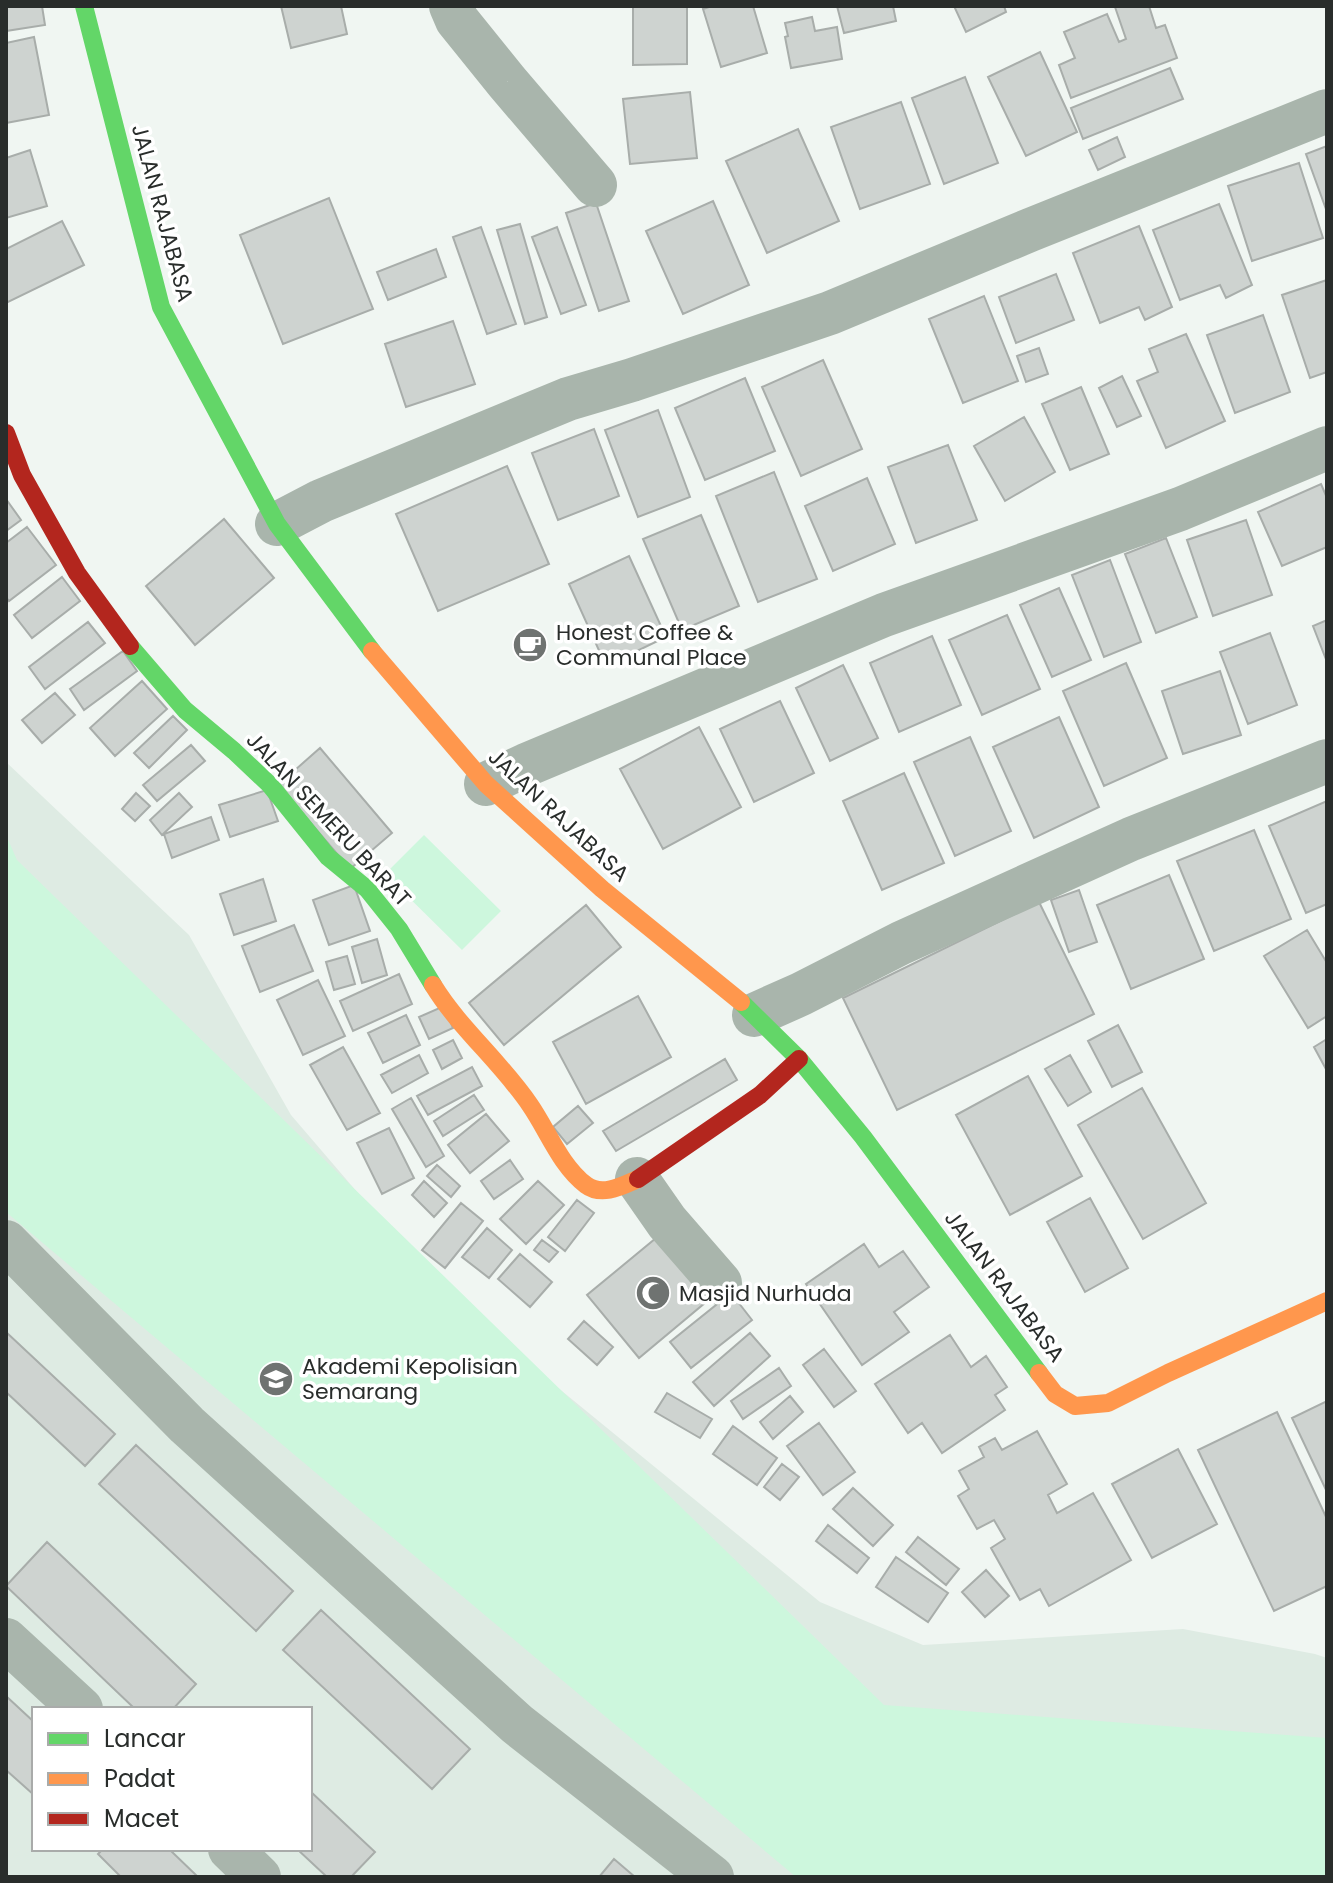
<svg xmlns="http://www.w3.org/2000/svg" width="1333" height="1883" font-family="Poppins,sans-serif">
<rect width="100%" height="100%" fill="#f0f6f2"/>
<path fill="#deebe3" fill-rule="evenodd" d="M6,762L189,935L291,1115L448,1298L820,1602L923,1645L1183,1629L1315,1654L1327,1658V1877H6ZM34,1709H310V1849H34Z"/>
<path fill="#cdf7dd" d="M6,835L17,860L884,1705L1327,1738V1877H796L6,1212Z
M424,835L501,911L462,950L385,874Z"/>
<path fill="#ced3d0" stroke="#a8adaa" stroke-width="2" d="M6,6H42L45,25L6,31Z
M281,6H341L347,34L291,48Z
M633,6H687V64L633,65Z
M712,6H753L767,53L721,67L703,9Z
M837,6H893L896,21L844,33Z
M954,6H1004L1006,12L966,32Z
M1118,6H1149L1156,28L1165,25L1177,58L1071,98L1059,65L1075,58L1064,32L1107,14L1119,42L1126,39L1115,7Z
M812,17L815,31L837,27L842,59L791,68L785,37L788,36L785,23Z
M34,37L49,115L6,123V43Z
M1040,52L1077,132L1026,156L988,77Z
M1170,68L1183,99L1083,139L1071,108Z
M965,77L998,163L944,184L912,98Z
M690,92L697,158L630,164L623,99Z
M901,102L930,184L860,209L831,127Z
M798,129L839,221L767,253L726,161Z
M1117,137L1125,157L1098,170L1089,150Z
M1327,146V212L1306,154Z
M30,150L47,206L6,218V158Z
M1299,163L1323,238L1252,261L1228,186Z
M329,198L373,309L283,344L240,235Z
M713,201L749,285L683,314L646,231Z
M596,203L629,301L599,311L566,213Z
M1219,204L1252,285L1226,298L1220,285L1180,300L1153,230Z
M62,221L84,265L6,303V249Z
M520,224L547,317L525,324L497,230Z
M1139,226L1172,307L1145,320L1139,307L1100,323L1073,253Z
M481,227L516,324L487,334L453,237Z
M557,227L586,305L561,314L532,237Z
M436,249L446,277L388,300L377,272Z
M1056,274L1074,320L1016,343L999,297Z
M1327,280V372L1310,378L1282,295Z
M984,296L1018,381L963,403L929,319Z
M1263,315L1290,392L1235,413L1207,335Z
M453,321L475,384L406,407L385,344Z
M1186,334L1225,421L1166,448L1137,381L1158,372L1149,349Z
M1039,348L1048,374L1026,382L1017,356Z
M823,360L862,449L801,476L762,387Z
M1122,376L1141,416L1117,427L1099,388Z
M745,378L775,451L705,480L675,408Z
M1081,387L1109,454L1070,470L1042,404Z
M658,410L690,497L638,517L605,430Z
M1024,417L1055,472L1005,501L974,446Z
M594,429L619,496L558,520L532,453Z
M948,445L977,520L916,543L888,467Z
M507,466L549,564L438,611L396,514Z
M774,472L817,579L758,602L716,496Z
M867,478L895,544L833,571L805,506Z
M1321,484L1327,498V547L1282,566L1258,512Z
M6,499L21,520L6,531Z
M701,515L739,606L682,630L643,539Z
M224,519L274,578L195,645L146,586Z
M1246,520L1272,595L1213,616L1187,540Z
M27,527L56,565L9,601L6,597V543Z
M1166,538L1197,617L1156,633L1125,554Z
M629,556L666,637L606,666L569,584Z
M1110,560L1141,642L1104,657L1072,575Z
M62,577L80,601L32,638L14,615Z
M1059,588L1091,660L1052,677L1020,605Z
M1007,615L1040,689L982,715L949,640Z
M1327,620V662L1313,626Z
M88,622L105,643L45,689L29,667Z
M1270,633L1297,705L1248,724L1220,652Z
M932,636L961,705L899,732L870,663Z
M123,651L137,671L84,710L70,689Z
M1126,663L1167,758L1104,786L1063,691Z
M843,665L878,738L830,761L796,688Z
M1220,671L1241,735L1183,754L1162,691Z
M142,681L167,709L115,756L90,728Z
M55,693L75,715L42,743L22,720Z
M780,701L814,773L754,802L720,729Z
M173,716L187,730L149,768L134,753Z
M1059,717L1099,807L1034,838L993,747Z
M699,727L741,807L663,849L620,769Z
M970,737L1011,831L955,856L914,762Z
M191,745L205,761L157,801L143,785Z
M320,748L392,833L350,869L278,785Z
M904,773L944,863L882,890L843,801Z
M267,790L278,821L230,837L219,805Z
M136,793L150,806L135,821L122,809Z
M179,793L192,807L162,835L150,820Z
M1327,801V904L1306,913L1269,826Z
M211,817L219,840L172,858L164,834Z
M1254,830L1291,919L1214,951L1177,861Z
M1169,875L1204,959L1131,989L1097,905Z
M263,879L276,921L234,935L220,894Z
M354,885L370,931L329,945L313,900Z
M1079,890L1097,942L1069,952L1051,900Z
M1039,902L1094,1014L897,1110L843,998Z
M586,905L621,947L504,1045L469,1003Z
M294,925L313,971L260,992L242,946Z
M1307,930L1327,963V1016L1308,1028L1264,956Z
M377,939L387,975L362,983L352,947Z
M347,956L355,984L334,990L326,962Z
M399,974L412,1004L353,1031L340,1001Z
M318,980L345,1036L303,1055L277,1000Z
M638,996L671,1057L586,1104L553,1042Z
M444,1006L453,1028L429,1039L419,1017Z
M406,1015L420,1045L383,1063L368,1033Z
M1118,1025L1142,1072L1112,1087L1088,1041Z
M1327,1039V1071L1314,1047Z
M453,1040L462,1058L442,1069L433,1050Z
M343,1047L380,1113L347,1130L310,1065Z
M419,1055L428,1073L392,1093L381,1075Z
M1070,1055L1091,1092L1068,1106L1045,1069Z
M725,1059L737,1080L616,1151L603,1131Z
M472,1067L482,1086L428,1115L417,1096Z
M1028,1076L1082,1176L1010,1215L956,1115Z
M1142,1088L1206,1203L1143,1239L1078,1125Z
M474,1095L484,1110L443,1136L434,1121Z
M411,1098L444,1156L426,1167L392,1109Z
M578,1106L593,1123L567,1144L553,1127Z
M486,1114L509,1141L470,1173L448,1145Z
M389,1128L414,1178L382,1194L357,1143Z
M510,1160L523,1179L494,1199L481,1181Z
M437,1165L460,1186L451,1197L427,1176Z
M424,1181L447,1203L434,1217L412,1195Z
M538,1181L564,1205L526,1244L500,1219Z
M1090,1198L1128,1268L1085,1292L1047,1222Z
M577,1200L594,1213L565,1251L548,1237Z
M461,1203L483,1221L445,1268L422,1250Z
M487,1228L512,1250L489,1278L462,1257Z
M667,1229L718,1292L639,1358L587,1295Z
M542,1240L558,1252L549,1262L534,1250Z
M864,1244L879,1267L903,1251L929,1287L894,1312L909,1332L862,1365L806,1284Z
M520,1254L552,1282L530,1307L498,1279Z
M731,1293L752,1320L691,1368L670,1342Z
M584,1321L613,1347L597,1365L568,1339Z
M6,1332L115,1434L85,1466L6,1392Z
M750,1333L770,1356L714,1406L693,1382Z
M950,1335L971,1367L986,1356L1007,1387L995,1395L1005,1410L942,1453L922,1423L908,1433L875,1384Z
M824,1349L856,1391L834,1407L803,1365Z
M779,1368L791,1386L743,1419L731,1401Z
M667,1393L712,1419L700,1438L655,1412Z
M790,1396L803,1412L773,1439L760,1422Z
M1327,1401V1492L1292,1418Z
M1277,1412L1327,1519V1586L1274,1611L1198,1450Z
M819,1423L855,1472L823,1495L787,1446Z
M733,1426L777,1458L757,1485L713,1454Z
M1037,1431L1067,1484L1048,1495L1057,1513L1093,1493L1131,1560L1049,1606L1040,1589L1020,1600L991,1548L1005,1539L994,1520L977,1529L958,1496L969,1489L959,1471L984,1457L979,1447L995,1438L1002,1450Z
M136,1445L293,1591L256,1631L99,1484Z
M1178,1449L1217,1524L1152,1558L1112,1484Z
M782,1464L799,1477L780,1500L764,1487Z
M853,1488L893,1525L873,1546L833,1509Z
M828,1525L869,1558L857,1573L816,1541Z
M918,1537L959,1569L946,1585L906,1552Z
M47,1542L196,1684L173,1709H135L6,1586Z
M896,1557L948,1593L928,1622L876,1587Z
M986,1570L1009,1596L985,1617L962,1592Z
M321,1610L470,1749L432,1789L283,1650Z
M6,1696L34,1722V1795L6,1770Z
M310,1791L375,1852L351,1877H327L297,1849H310Z
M103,1849H169L198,1877H121L98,1854Z
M614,1859L635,1877H599Z"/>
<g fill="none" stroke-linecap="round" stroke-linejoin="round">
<path stroke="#a9b5ac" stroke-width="44" d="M451,6L457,20L507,82L595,185
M277,524L321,501L568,399L632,380L830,313L1030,230L1327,111
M486,784L526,765L884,615L1180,509L1327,448
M754,1015L801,994L901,943L1131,839L1327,761
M637,1179L667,1222L720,1283
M6,1242L187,1425L517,1724L712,1877
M6,1640L81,1709
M230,1849L259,1877"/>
<path stroke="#63d668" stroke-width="18" d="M84,6L161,307L277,524L372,651
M130,646L185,710L234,751L270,785L328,857L367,889L399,929L433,985
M741,1002L799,1059L863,1137L1039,1373"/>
<path stroke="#ff974d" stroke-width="18" d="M372,651L486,784L602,889L741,1002
M433,985C460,1029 501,1062 530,1105C548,1131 560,1165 586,1185C602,1197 622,1186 638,1179
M1039,1373L1055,1394L1075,1406L1108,1403L1168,1373L1327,1301"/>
<path stroke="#b3261e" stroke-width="18" d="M6,433L22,475L77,573L130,646
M638,1179L760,1095L799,1059"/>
</g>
<defs>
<g id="cafe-disc" transform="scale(1.8)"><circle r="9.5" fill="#6f7371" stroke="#fff"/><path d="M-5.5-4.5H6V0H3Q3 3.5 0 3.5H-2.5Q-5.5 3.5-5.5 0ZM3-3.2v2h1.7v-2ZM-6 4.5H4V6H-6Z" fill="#fff"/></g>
<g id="mosque-disc" transform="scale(1.8)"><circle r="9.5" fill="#6f7371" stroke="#fff"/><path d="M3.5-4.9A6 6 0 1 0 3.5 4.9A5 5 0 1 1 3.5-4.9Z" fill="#fff"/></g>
<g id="university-disc" transform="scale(1.8)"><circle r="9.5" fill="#6f7371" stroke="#fff"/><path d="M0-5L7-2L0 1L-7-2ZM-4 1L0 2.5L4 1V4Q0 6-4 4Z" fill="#fff"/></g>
</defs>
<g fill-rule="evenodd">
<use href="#cafe-disc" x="530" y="645"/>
<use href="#mosque-disc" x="653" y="1293"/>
<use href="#university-disc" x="276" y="1379"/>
</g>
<g text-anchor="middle" stroke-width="7" stroke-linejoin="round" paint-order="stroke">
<g font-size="22" fill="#292d2b" stroke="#fff">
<text transform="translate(163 213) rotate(75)" y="8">JALAN RAJABASA</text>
<text transform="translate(559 815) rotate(43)" y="8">JALAN RAJABASA</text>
<text transform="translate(329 819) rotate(47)" y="8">JALAN SEMERU BARAT</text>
<text transform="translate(1005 1286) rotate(53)" y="8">JALAN RAJABASA</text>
</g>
<g font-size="22" fill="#292d2b" stroke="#fff" text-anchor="start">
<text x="556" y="640">Honest Coffee &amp;<tspan x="556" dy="25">Communal Place</tspan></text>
<text x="679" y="1301">Masjid Nurhuda</text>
<text x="302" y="1374">Akademi Kepolisian<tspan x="302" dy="25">Semarang</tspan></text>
</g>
</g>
<rect width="1333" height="1883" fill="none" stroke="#292d2b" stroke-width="16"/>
<rect x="32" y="1707" width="280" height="144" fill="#ffffff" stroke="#a9abaa" stroke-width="2"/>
<rect x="48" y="1733" width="40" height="12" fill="#63d668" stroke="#a9abaa" stroke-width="2"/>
<text x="104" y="1747" font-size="24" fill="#292d2b">Lancar</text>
<rect x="48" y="1773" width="40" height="12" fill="#ff974d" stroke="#a9abaa" stroke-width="2"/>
<text x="104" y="1787" font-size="24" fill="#292d2b">Padat</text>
<rect x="48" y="1813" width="40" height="12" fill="#b3261e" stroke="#a9abaa" stroke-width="2"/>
<text x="104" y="1827" font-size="24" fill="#292d2b">Macet</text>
</svg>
